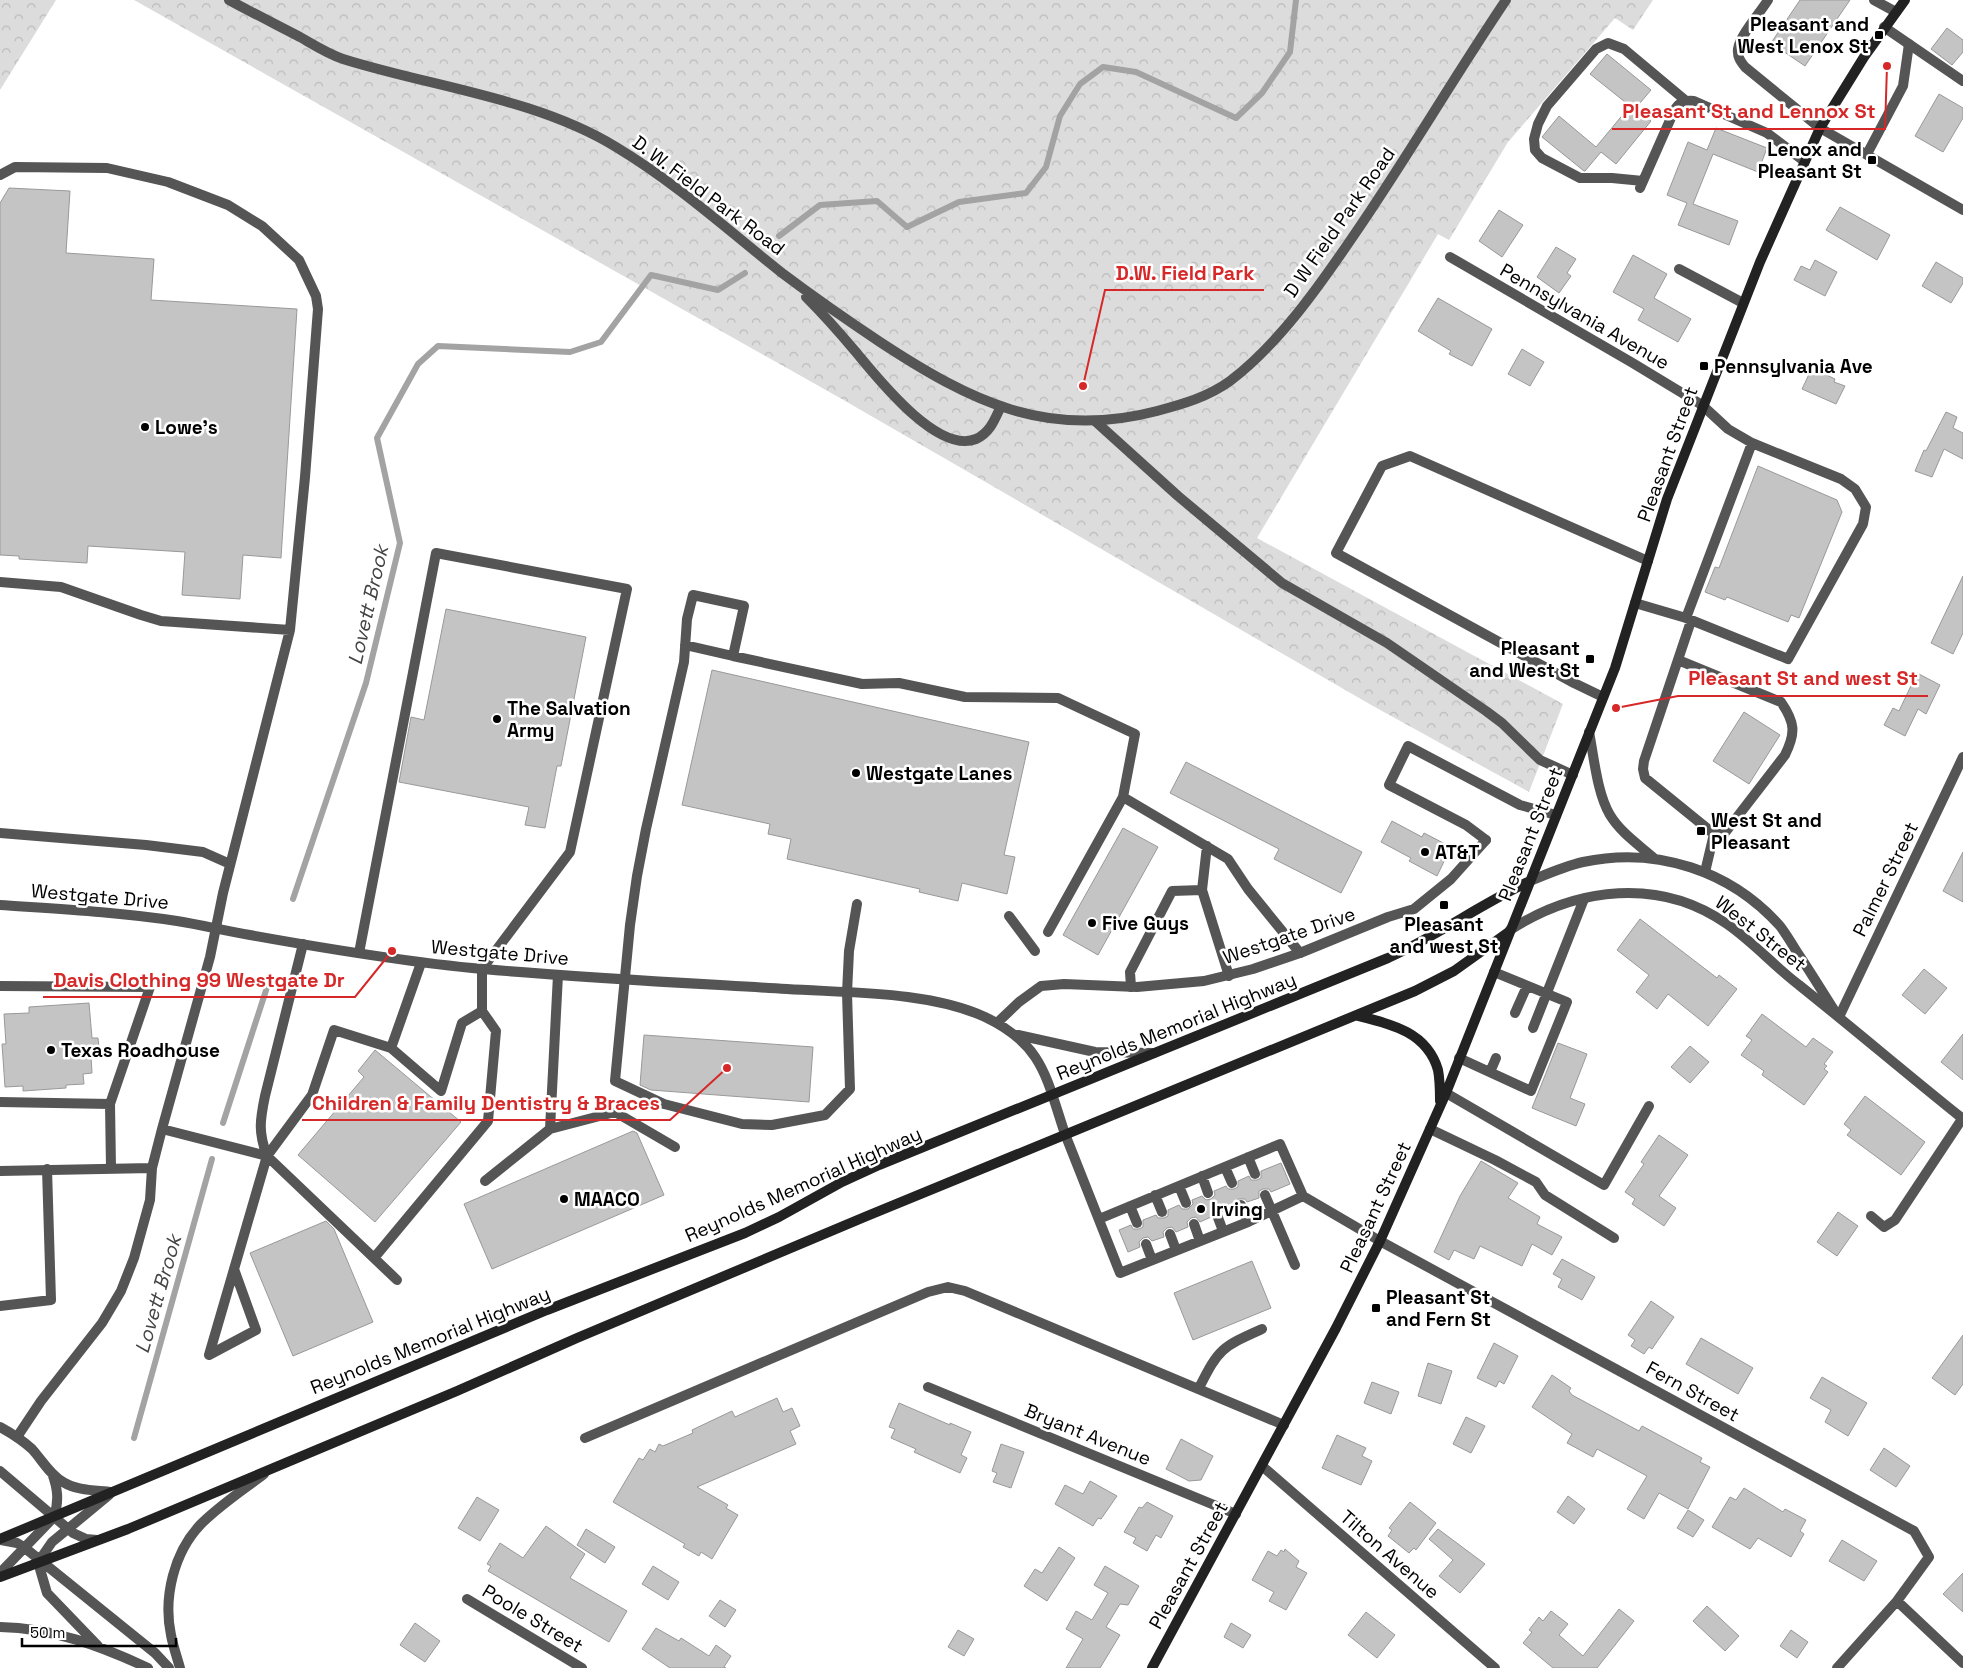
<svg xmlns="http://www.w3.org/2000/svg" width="1963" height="1668" font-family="'Space Grotesk',sans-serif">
<defs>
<pattern id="park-crowns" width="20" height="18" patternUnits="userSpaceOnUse" patternTransform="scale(1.25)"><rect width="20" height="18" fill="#dcdcdc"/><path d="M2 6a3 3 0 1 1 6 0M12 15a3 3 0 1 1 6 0" fill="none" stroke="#bbb"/></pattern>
</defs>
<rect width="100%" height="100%" fill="#fff"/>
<path fill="url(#park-crowns)" d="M0,0H56L0,90Z
M134,0H1653L1633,30L1615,18L1508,142L1449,240L1438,234L1257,538L1563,704L1529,792L1373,706L840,398Z"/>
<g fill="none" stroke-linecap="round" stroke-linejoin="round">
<path stroke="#a3a3a3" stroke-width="6" d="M779,236L820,205L877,201L907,227L959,202L1026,193L1046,167L1060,116L1080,84L1103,67L1136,72L1236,118L1262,93L1290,52L1296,0
M293,899L366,683L400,543L377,438L418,364L438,346L570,352L601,342L651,275L718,290L745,273
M223,1123L270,978
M134,1438L212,1159"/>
</g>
<path fill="#c4c4c4" stroke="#999" d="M1800,0H1850L1805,66L1771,43Z
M1947,28L1963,40V52L1952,65L1931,49Z
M1607,54L1651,90L1635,109L1651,121L1616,164L1601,152L1585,171H1584L1542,137L1559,116L1596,147L1630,106L1590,74Z
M1939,94L1963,108V118L1943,152L1915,136Z
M1716,128L1767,148L1758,172L1713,154L1693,204L1738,221L1729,245L1678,225L1687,203L1667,195L1688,142L1707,150Z
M9,188L70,191L66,253L154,259L151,300L297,309L281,558L243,555L240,599L182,595L185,552L88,546L87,563L19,559V556L0,555V203Z
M1840,207L1890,235L1877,260L1826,230Z
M1499,210L1523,225L1502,257L1479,241Z
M1556,247L1576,259L1567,273L1571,276L1559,293L1537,277Z
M1633,255L1667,274L1654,298L1691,319L1678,342L1638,320L1644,309L1613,292Z
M1815,260L1837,272L1825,296L1794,280L1801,266L1810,270Z
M1936,262L1963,278V283L1951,303L1922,286Z
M1438,298L1492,329L1472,366L1449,354L1451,351L1418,331Z
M1522,349L1544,362L1530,386L1508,374Z
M1812,368L1835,379L1834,382L1845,386L1836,404L1802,389Z
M1946,412L1957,417L1953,428L1963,433V459L1944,449L1932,477L1915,471L1924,450L1926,451Z
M1758,466L1837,500L1842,512L1799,618L1791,615L1788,622L1727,597L1725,600L1705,592L1715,567L1719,568Z
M1963,576V633L1953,654L1931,643Z
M446,609L586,637L561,766H557L545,828L525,825L529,807L399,782L411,717L424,720Z
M712,670L1029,742L1004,855L1015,857L1007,894L962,883L958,901L919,892L920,889L787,859L791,839L768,834L770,824L682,805Z
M1917,673L1940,685L1926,714L1918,709L1905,736L1884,725L1893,708L1899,711Z
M1744,712L1780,735L1749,784L1713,761Z
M1186,762L1362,852L1341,893L1274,859L1279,849L1170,793Z
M1392,821L1422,837L1424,833L1451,847L1437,876L1409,861L1411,858L1381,842Z
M1123,828L1158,847L1098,955L1063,935Z
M1963,852V902L1943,891Z
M1640,919L1717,978L1719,975L1737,989L1708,1026L1668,994L1657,1009L1636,992L1649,975L1617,950Z
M1924,969L1947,988L1925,1014L1902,995Z
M89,1003L92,1038H98L100,1057H91L92,1073L83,1074L84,1084L66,1085V1088L23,1091V1086L5,1087L2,1044H6L4,1014L29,1013V1007Z
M1762,1014L1806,1047L1813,1038L1833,1052L1824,1064L1827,1066L1824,1069L1828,1072L1804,1105L1762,1075L1764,1071L1741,1055L1752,1040L1746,1036Z
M1963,1034V1080L1941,1062Z
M644,1035L813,1047L809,1102L651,1090L640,1085Z
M1558,1043L1587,1054L1570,1098L1585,1104L1576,1126L1532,1108Z
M1690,1046L1709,1062L1690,1083L1671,1067Z
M375,1050L461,1122L375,1222L298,1155L364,1077L358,1071Z
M1865,1096L1925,1142L1901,1175L1847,1135L1851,1130L1844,1124Z
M633,1131L637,1133L664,1195L492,1269L464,1204Z
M1659,1135L1688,1155L1659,1196L1676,1208L1664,1226L1632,1204L1635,1199L1625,1192L1644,1164L1641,1162Z
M1481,1161L1518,1183L1508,1198L1540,1217L1537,1224L1562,1237L1552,1255L1532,1244L1522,1266L1480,1246L1474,1259L1454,1250L1449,1260L1434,1252L1460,1196Z
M1281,1163L1290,1184L1271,1192L1269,1189H1263L1259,1191V1198L1247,1202L1245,1199H1239L1235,1201V1207L1223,1212L1219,1208L1214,1209L1210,1213L1211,1217L1200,1222L1196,1217L1191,1218L1187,1222L1188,1227L1176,1232L1172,1227L1167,1228L1163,1232L1164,1237L1152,1241L1148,1237L1143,1238L1139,1242L1140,1247L1128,1252L1119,1230L1131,1225L1133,1229H1139L1143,1227V1220L1156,1215L1158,1218H1164L1168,1216V1210L1179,1205L1182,1209H1188L1193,1204L1192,1200L1202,1196L1206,1200L1211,1199L1215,1195L1214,1191L1226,1186L1228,1189H1234L1238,1187V1181L1249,1176L1251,1180H1257L1261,1178V1171Z
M1838,1212L1858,1226L1837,1256L1817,1242Z
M326,1221L334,1229L373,1322L293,1356L250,1253Z
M1562,1259L1595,1277L1582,1300L1558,1287L1562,1279L1553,1274Z
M1252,1261L1271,1308L1193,1340L1174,1293Z
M1651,1301L1674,1317L1652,1349L1649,1347L1644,1354L1631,1346L1635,1340L1628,1335Z
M1963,1335V1384L1955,1395L1932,1378Z
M1701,1338L1753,1368L1738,1394L1686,1364Z
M1494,1343L1518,1356L1504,1384L1499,1381L1496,1387L1477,1378Z
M1428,1363L1452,1371L1441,1404L1418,1396Z
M1552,1375L1571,1388L1569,1391L1572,1395L1639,1431L1642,1426L1702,1458L1700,1462L1710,1467L1688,1509L1659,1493L1644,1519L1627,1509L1647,1476L1597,1449L1593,1457L1567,1443L1572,1434L1532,1407Z
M1822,1377L1867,1403L1848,1436L1825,1422L1831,1410L1810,1398Z
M1372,1382L1399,1392L1391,1414L1364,1403Z
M777,1398L783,1412L792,1408L800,1426L790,1431L796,1444L697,1487L728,1505L726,1508L738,1515L712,1559L701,1552L699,1556L683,1547L685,1544L613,1502L639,1458L643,1460L650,1449L655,1452L659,1444L663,1446L693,1433L692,1430L732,1411L735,1417Z
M899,1403L950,1425V1423L971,1432L961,1455L967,1458L960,1473L914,1452L916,1449L891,1438L895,1429L889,1427Z
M1466,1417L1485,1426L1471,1453L1453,1444Z
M1337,1435L1366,1448L1362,1456L1372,1461L1361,1485L1322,1468Z
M1181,1439L1213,1456L1201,1480L1189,1481L1166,1469Z
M1001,1444L1024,1452L1011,1488L993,1482L997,1473L992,1471Z
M1884,1448L1910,1466L1896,1487L1870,1470Z
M1090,1481L1117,1496L1101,1519L1098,1518L1093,1526L1055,1504L1065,1485L1083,1494Z
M1744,1488L1783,1512L1785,1509L1806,1520L1800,1531L1804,1534L1791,1557L1758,1538L1750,1549L1712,1527L1730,1497L1736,1500Z
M1568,1496L1585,1509L1574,1524L1557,1512Z
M477,1497L499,1510L480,1541L458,1528Z
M1147,1502L1173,1516L1161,1538L1156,1535L1147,1551L1133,1543L1136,1538L1124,1532L1139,1507L1142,1508Z
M1410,1502L1436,1523L1416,1550L1414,1548L1409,1553L1388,1536L1392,1530L1389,1528Z
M1688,1510L1704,1520L1693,1537L1677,1528Z
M546,1526L585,1554L570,1578L627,1611L609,1642L488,1571L491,1566L487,1564L500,1543L523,1558Z
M586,1529L615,1547L605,1563L577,1545Z
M1438,1529L1485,1564L1460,1593L1439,1576L1453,1560L1429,1539Z
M1842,1540L1877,1561L1864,1581L1829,1561Z
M1059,1547L1075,1558L1047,1601L1024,1586L1035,1569L1042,1573Z
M1285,1549L1299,1561L1296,1567L1307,1573L1286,1610L1269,1601L1274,1592L1252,1580L1268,1551L1277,1556L1281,1550L1284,1552Z
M653,1566L679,1582L668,1600L642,1584Z
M1105,1566L1139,1586L1128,1605L1120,1604L1106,1627L1120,1635L1100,1668H1066L1083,1639L1066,1629L1076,1611L1092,1620L1108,1593L1094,1585Z
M1963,1573V1612L1943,1594Z
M720,1600L736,1610L725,1627L709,1616Z
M1707,1606L1739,1636L1725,1651L1693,1621Z
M1619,1609L1634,1621L1597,1668H1553L1523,1643L1532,1632L1529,1630L1539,1617L1543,1621L1551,1611L1568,1624L1559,1635L1583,1656Z
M1366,1612L1395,1635L1377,1658L1348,1635Z
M415,1623L440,1641L425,1662L400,1645Z
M1231,1623L1251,1635L1243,1648L1224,1637Z
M656,1628L679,1641L681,1638L709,1656L716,1645L731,1656L724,1667L726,1668H670L642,1649Z
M958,1630L974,1639L964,1656L948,1647Z
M1791,1630L1808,1642L1797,1658L1780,1646Z"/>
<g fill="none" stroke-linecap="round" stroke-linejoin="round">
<path stroke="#555" stroke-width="10" d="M1768,0C1760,13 1740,35 1738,49C1737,57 1741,62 1745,67L1820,128
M1874,0L1896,12
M1867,154L1903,86L1909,44
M0,175L15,167L107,168L168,182L228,205L262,226L299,260L316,296L318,309L305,477L290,630
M1643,181L1612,178H1580L1542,158L1535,150L1534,139L1538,124L1547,106L1596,49L1608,43L1624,49L1685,100
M1640,188L1674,111C1679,102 1684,100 1694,101L1767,133L1804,161
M1679,269L1743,303
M1095,421L1178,496L1282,583L1387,643L1486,711L1502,723L1540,760L1573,775
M0,582L61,587L141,615L161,621L290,630L223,893L210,957L162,1129L152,1168L150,1200L134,1258L121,1291L102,1323L41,1401L17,1437
M1635,603L1686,618L1788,659L1863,524L1866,507L1855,489L1841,479L1752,443L1728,429L1702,405
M1686,618L1752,443
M1691,621L1644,761L1643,769L1645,778L1714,834L1705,872
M685,645L733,656
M1678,660L1781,702C1795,722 1796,733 1785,755L1724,834H1714
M1603,697L1574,683L1336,553L1382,466L1410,456L1648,561
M1123,797L1228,859L1248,889L1300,953
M0,833L146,845L203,852L230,864
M1486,840L1466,825L1389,785L1408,746L1520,805L1556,815
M1207,846L1202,890L1229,976
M857,904L849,951L847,993L850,1089L825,1115L772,1125L742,1124L664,1104L615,1081L630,925L637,876L646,829L684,662L687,619L693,595L744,606L733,656L862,684L899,683L965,697L1058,698L1135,734L1123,797L1048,932
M1009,916L1035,951
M303,944L265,1096C260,1120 258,1132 267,1156L397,1280
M359,953L436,553L627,589L570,852L482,969V1011
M0,986L150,987L110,1104L111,1168
M1131,987L1130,972L1172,891L1202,890
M1515,1013L1527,986
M1533,1028L1584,899
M1459,1058L1531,1091L1567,1002L1494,972
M1490,1072L1496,1058
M1446,1093L1604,1185L1649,1106
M0,1102L110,1104
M162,1129L267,1156L209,1355L256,1330L234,1269
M550,1129L615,1112L675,1147
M1430,1129L1495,1160L1536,1182L1545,1195L1614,1238
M1065,1134L1120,1273L1248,1222L1303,1196L1380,1241
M267,1156L312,1095L334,1030L391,1048
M1248,1157L1255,1174
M1225,1167L1232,1183
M0,1171L152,1168
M1202,1176L1208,1193
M485,1181L550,1129L558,975
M1179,1186L1186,1203
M1155,1195L1162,1212
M1265,1195L1295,1265
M1241,1205L1248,1222
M1130,1206L1137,1223
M1217,1215L1223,1231
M1871,1216L1884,1227L1895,1220L1962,1119
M1099,1219L1280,1144L1303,1196
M1194,1224L1200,1241
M1170,1234L1176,1250
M1146,1244L1152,1260
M374,1258L488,1121L496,1031L482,1011L462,1023L441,1091L391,1048L421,963
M0,1306L51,1300L47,1169
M1199,1388C1219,1348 1222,1347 1262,1329
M585,1438L928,1292L948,1287L965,1291L1284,1425"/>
<path stroke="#555" stroke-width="10" d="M229,0C253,13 277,25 300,37C314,45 328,54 343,59C432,87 536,98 616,147C676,183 728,230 782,273C814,297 847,320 880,342C970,401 1047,440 1157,411C1183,404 1208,397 1230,381C1279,344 1320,285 1354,235C1407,158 1454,77 1506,0
M1884,27L1963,81
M1820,128L1963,210
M1450,257L1631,362L1702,405
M806,297C823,314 839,332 855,351C876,376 937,455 976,439C990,433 995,419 1001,406
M0,905C59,909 119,912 177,921C202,925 226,931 250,935C328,949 405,962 483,969C584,978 686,983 787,989C848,993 929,991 985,1017C1044,1045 1046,1078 1065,1134
M1839,1017L1963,757
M997,1023L1019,1002L1041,986L1064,984L1137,987L1204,981L1253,969L1300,953L1388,917L1414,909L1451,879L1486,840
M1018,1035L1095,1052L1154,1053
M1380,1241L1914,1531L1929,1557L1897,1601L1837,1668
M928,1387L1236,1514
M0,1427C11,1433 22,1440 32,1449C42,1460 50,1475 63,1482C77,1491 97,1490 112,1492
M1262,1466L1495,1668
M0,1471L73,1533L86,1539L97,1540
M0,1540L17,1543L25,1548L155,1653L169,1668
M0,1573L54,1517C59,1501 58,1489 52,1473
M467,1599L582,1668
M1897,1601L1963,1663
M0,1627C53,1628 101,1646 148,1668
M98,1646L47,1593L40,1569L43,1555L52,1542L109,1495
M180,1668C177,1657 173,1646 171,1635C163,1597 174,1552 201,1524C220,1505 243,1490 264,1474"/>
<path stroke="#555" stroke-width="10" d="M1589,732C1594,757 1597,793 1610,815C1621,833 1639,845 1655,859
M1530,881C1547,874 1565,866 1583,862C1657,846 1731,871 1780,926C1787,935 1793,946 1799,955C1811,973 1822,991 1834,1010
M1510,930C1577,887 1660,877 1727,924C1753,942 1774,966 1799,985C1854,1029 1908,1075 1963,1119"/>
<path stroke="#222" stroke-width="10" d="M1358,1016C1391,1024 1427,1032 1438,1070C1440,1080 1440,1091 1440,1101
M0,1539L547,1310L745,1233L779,1217L842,1182L879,1165L1388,958C1437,936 1481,904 1530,881
M0,1577L128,1529L457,1391L577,1338L867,1216L1415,991L1454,971L1510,931
M1152,1668L1336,1328L1380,1241L1446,1093L1615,668L1667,499L1760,262L1820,128L1864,57L1905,0"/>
</g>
<g fill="#000" stroke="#fff" stroke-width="2">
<rect x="1874" y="30" width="10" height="10" rx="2.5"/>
<rect x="1867" y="155" width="10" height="10" rx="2.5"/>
<rect x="1699" y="361" width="10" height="10" rx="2.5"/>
<circle cx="145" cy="427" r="5"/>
<rect x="1585" y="654" width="10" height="10" rx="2.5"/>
<circle cx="497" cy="719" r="5"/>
<circle cx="856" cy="773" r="5"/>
<rect x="1696" y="826" width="10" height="10" rx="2.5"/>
<circle cx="1425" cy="852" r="5"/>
<rect x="1439" y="900" width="10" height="10" rx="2.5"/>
<circle cx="1092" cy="923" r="5"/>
<circle cx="51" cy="1050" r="5"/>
<circle cx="564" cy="1199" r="5"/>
<circle cx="1201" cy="1209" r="5"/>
<rect x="1371" y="1303" width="10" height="10" rx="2.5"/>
</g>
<g text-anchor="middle" stroke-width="5" stroke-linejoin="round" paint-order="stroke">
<g font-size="19" font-weight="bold" fill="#000" stroke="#fff" text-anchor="start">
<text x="1869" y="31" text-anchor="end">Pleasant and<tspan x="1869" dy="22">West Lenox St</tspan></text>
<text x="1862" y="156" text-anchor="end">Lenox and<tspan x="1862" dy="22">Pleasant St</tspan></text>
<text x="1714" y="373">Pennsylvania Ave</text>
<text x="155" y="434">Lowe's</text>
<text x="1580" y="655" text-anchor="end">Pleasant<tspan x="1580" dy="22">and West St</tspan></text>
<text x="507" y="715">The Salvation<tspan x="507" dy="22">Army</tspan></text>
<text x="866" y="780">Westgate Lanes</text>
<text x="1711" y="827">West St and<tspan x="1711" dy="22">Pleasant</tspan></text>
<text x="1435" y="859">AT&amp;T</text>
<text x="1102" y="930">Five Guys</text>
<text x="1444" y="931" text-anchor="middle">Pleasant<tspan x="1444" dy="22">and west St</tspan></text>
<text x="61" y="1057">Texas Roadhouse</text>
<text x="574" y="1206">MAACO</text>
<text x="1211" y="1216">Irving</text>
<text x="1386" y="1304">Pleasant St<tspan x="1386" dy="22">and Fern St</tspan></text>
</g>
<g font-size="19" fill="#000" stroke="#fff">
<text transform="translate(709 195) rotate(37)" y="7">D. W. Field Park Road</text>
<text transform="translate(1339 222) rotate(-55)" y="7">D W Field Park Road</text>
<text transform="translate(1585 316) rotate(30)" y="7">Pennsylvania Avenue</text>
<text transform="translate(1667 454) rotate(-70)" y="7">Pleasant Street</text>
<text transform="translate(1530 834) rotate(-68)" y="7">Pleasant Street</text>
<text transform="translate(1885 879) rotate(-64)" y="7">Palmer Street</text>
<text transform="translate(100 896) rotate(5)" y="7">Westgate Drive</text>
<text transform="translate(1761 933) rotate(38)" y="7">West Street</text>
<text transform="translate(1289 935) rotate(-19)" y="7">Westgate Drive</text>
<text transform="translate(500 952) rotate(5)" y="7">Westgate Drive</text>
<text transform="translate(1176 1026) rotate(-22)" y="7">Reynolds Memorial Highway</text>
<text transform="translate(803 1184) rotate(-24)" y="7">Reynolds Memorial Highway</text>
<text transform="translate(1375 1207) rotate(-65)" y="7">Pleasant Street</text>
<text transform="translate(430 1340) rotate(-22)" y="7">Reynolds Memorial Highway</text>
<text transform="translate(1693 1391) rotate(29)" y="7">Fern Street</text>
<text transform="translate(1088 1434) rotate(22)" y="7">Bryant Avenue</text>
<text transform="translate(1390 1554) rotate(41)" y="7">Tilton Avenue</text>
<text transform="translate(1188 1565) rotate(-61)" y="7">Pleasant Street</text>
<text transform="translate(533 1618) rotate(31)" y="7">Poole Street</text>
</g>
<g font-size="20" font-style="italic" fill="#444" stroke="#fff">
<text transform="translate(368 605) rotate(-77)" y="7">Lovett Brook</text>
<text transform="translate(158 1294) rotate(-74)" y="7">Lovett Brook</text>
</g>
</g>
<path fill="none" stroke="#d62828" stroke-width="2" d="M1887 66L1885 129H1612M1083 386L1105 290H1264M1616 708L1678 696H1928M392 951L355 997H43M727 1068L670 1120H302"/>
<g fill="#d62828" stroke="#fff" stroke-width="2">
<circle cx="1887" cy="66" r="5"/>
<circle cx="1083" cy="386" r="5"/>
<circle cx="1616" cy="708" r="5"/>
<circle cx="392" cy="951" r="5"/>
<circle cx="727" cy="1068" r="5"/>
</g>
<g font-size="20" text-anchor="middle" font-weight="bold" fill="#d62828" stroke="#fff" stroke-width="5" stroke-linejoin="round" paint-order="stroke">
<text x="1749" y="118">Pleasant St and Lennox St</text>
<text x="1185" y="280">D.W. Field Park</text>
<text x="1803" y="685">Pleasant St and west St</text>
<text x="199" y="987">Davis Clothing 99 Westgate Dr</text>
<text x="486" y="1110">Children &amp; Family Dentistry &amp; Braces</text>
</g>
<path d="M22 1638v8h154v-8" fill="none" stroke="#000000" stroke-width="2.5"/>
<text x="30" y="1638" font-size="15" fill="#000000" stroke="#ffffff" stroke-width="4" paint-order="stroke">50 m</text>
</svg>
